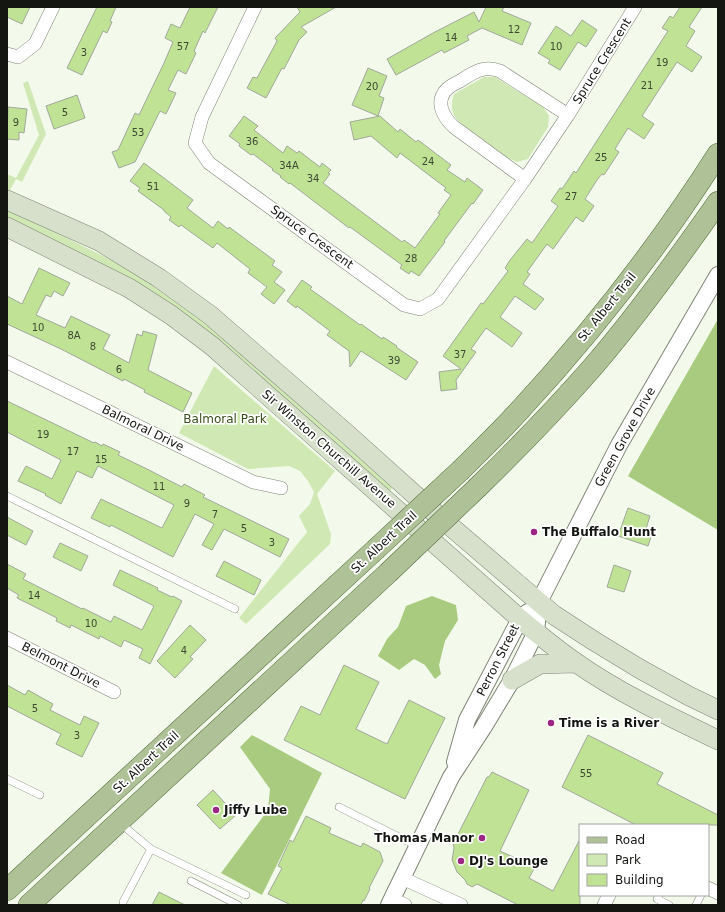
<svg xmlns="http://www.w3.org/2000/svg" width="725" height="912" font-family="'DejaVu Sans',sans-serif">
<rect width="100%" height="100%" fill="#f3faec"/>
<path fill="#d0e9b4" d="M484,77H495L543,107L549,116L548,127L528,159L517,162L508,158C496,149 457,125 453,113C451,106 452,101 454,94Z
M28,81L46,134L22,182L16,179L9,192L7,191V174L16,178L39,135L23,83Z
M7,208L107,258L146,279L184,304L394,486L389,492L225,347L7,219Z
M214,366L335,471L317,494L331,534L330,544L246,624L239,618L307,532L299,516L310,504L314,492L308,481L300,471L289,466L248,469L179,433Z"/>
<path fill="#a9cb7f" d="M718,319V530L628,476Z
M432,596L456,605L458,620L445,641L439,665L441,674L435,679L425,665L414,659L399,670L378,656L387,639L398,627L406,606Z
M252,735L322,773L262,895L221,873L268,810L270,789L240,747Z"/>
<path fill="#bfe295" stroke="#a1a89a" d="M7,7H30L22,24L7,17Z
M97,7H116L110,21L112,22L107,33L103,31L82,75L67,68Z
M190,7H218L205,33L203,31L194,51L196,53L186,74L178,70L168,90L176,93L166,114L160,111L135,162L119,168L112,152L118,150L135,113L139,115L164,63L173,42L165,38L171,24L180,28Z
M297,7H336L301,27L307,32L299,40L284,69L282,68L266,98L247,88L253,77L257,78L277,41L275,38L300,12Z
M486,7H504L502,11L531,23L522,45L482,28L467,36L469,40L444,53L442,50L396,75L387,59L433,33L474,12L479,22Z
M680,7H702L689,27L695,31L686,46L702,57L692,72L677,62L642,116L654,124L644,139L628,128L615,149L619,152L604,175L602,174L597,180L585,199L594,206L583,222L576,217L553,249L547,244L527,272L530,274L523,284L544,299L535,310L515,296L500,317L522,333L512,347L486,328L471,349L476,352L456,380L457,389L441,391L439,372L461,369L443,356L481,303L483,304L508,271L505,268L510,260L527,239L532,243L558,206L551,201L560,188L562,189L574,171L576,173L668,31L662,28L670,16L673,18Z
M582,20L597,30L586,47L578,42L560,70L548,63L550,60L538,53L556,26L571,36Z
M368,68L387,76L379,96L384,98L378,116L352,105Z
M77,95L85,118L54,129L46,106Z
M8,107L27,109L24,133L19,132V140L7,139Z
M244,116L258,126L254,130L283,153L287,146L297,153L299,151L320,167L322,163L331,170L328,173L330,174L323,183L402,242L404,240L415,248L440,214L438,213L451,195L444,190L446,188L400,153L397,158L371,136L354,140L350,122L380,116L398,132L400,129L416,142L418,140L451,165L447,170L465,182L467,178L483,190L473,204L472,203L444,241L445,242L419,276L411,271L409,274L400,268L402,265L350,227L349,228L290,183L289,184L280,177L281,176L272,170L273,169L253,154L251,155L239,146L240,144L229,136Z
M144,163L193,200L187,208L213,228L218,221L228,229L229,227L275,261L272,265L282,272L274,282L285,290L274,304L261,294L267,287L248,273L250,269L217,243L213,248L181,225L179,227L169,220L171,217L164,211V210L138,191L140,188L130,181Z
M39,268L70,283L63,296L54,291L51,297L46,295L36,315L65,328L71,316L110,335L103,349L129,363L137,334L142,336L143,331L157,335L148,370L192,393L183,412L144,392L145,390L124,379L123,381L61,349L7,324V296L22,304Z
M302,280L312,287L310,289L338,309L360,325L361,324L382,339L383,337L397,346L396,347L418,362L406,380L361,351L350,367L349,351L327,335L330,331L297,306L296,308L287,301Z
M7,401L94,443L95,442L102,446L103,444L120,452L118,455L147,469L182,487L184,484L205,495L203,497L289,539L280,557L224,529L212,550L202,545L214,524L195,514L173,557L111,525L110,527L91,518L101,499L162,528L174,505L98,466L92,478L77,471L61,504L45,495L46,494L18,481L26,466L52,479L61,460L7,432Z
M628,508L650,516L645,532L652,534L648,546L618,536Z
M7,517L33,531L26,545L7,535Z
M60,543L88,556L81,571L53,557Z
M224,561L261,580L254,595L216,576Z
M7,564L26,574L23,579L82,609L83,608L111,622L114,616L142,630L154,606L113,585L120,570L158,588L157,590L172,597L173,596L182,601L150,664L139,658L143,649L124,640L121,647L100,636L99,639L71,625L70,628L56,621L57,618L17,598L19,595L7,588Z
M614,565L631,571L624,592L607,587Z
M190,625L206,640L190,657L193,659L175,678L157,661Z
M344,665L379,682L356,729L387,744L409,700L445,718L405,799L284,740L301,706L320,715Z
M7,685L25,695L28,690L53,704L50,710L80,725L84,716L99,723L82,757L56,744L61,734L7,706Z
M588,735L663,773L657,784L718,815V825H636L562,787Z
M492,772L529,790L500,851L535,867L529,878L553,891L580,839V905H518L477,884L472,887L467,884L465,880L457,872L452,860L454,848L453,843L456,838L487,777H489Z
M213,790L236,815L220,829L197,805Z
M306,816L331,828L329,833L361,847L363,843L380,852L383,861L369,888L370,889L364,901L363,900L361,905H291L268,894L282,868L278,866L290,840L293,842Z
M159,892L185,905H152Z"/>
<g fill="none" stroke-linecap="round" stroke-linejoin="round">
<g stroke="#7f8578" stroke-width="8">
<path id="service" d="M7,496L235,609
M7,779L40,795
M339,807L417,846
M120,823L151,849L246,895
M191,881L238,905
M659,895L657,899L669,905
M123,902L151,849
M696,905L701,895"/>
</g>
<g stroke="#7f8578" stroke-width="14">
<path id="minor" d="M255,7L202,117L195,143L209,163L404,305L420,309L438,299L525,179L568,115L635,7
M7,54L18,57L35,44L53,7
M525,179L454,127C444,118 434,102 447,89C450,86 456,83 460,81C474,72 484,65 500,71L568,115
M7,362L253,482L281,488
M7,638L114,692
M402,878L461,905
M708,888L718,893
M392,899L405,905
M604,905L609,895"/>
</g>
<g stroke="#7f8578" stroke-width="18">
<path id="tertiary" d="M455,762L467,720L520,619L528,612
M389,905L451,777L483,728L512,680L536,632L539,602L619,445L718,275"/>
</g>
<g stroke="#7f8578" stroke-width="20">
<path id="secondary" d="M7,200L99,241L159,278L210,315L346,433L435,513L554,615L594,641L640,669L689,696L718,710
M7,227L129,288L171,315L212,346L520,619C538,634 556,649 575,662C619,693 670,717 718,740
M512,680L540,664L576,663"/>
</g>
<g stroke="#556a3b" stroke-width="22">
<path id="primary" d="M462,469C481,450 501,431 519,411C593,331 660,245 718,154
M478,487C517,449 555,410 591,369C637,316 678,259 718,202
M7,890L375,550
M29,905L388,573"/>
</g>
<use href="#service" stroke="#fff" stroke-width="7"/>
<use href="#minor" stroke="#fff" stroke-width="13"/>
<use href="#tertiary" stroke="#fff" stroke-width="16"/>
<use href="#secondary" stroke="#d7e0cb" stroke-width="19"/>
<use href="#primary" stroke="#afc197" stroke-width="21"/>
<g stroke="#556a3b" stroke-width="22" stroke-linecap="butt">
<path id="primary-bridge" d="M375,550L462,469
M388,573L478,487"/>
</g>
<use href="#primary-bridge" stroke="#afc197" stroke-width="21"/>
</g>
<g fill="#9c2782" stroke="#fff" stroke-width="1.5">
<circle cx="534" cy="532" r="4"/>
<circle cx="551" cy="723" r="4"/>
<circle cx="216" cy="810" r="4"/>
<circle cx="482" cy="838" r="4"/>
<circle cx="461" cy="861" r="4"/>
</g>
<g text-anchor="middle" stroke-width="3.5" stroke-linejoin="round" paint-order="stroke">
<g font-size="10" fill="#3e4932">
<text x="514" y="33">12</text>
<text x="451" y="41">14</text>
<text x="183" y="50">57</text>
<text x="556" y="50">10</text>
<text x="84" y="56">3</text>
<text x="662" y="66">19</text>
<text x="647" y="89">21</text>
<text x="372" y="90">20</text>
<text x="65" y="116">5</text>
<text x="16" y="126">9</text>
<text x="138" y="136">53</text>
<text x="252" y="145">36</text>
<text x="601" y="161">25</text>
<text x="428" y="165">24</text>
<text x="289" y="169">34A</text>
<text x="313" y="182">34</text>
<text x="153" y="190">51</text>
<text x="571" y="200">27</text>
<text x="411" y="262">28</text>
<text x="38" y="331">10</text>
<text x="74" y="339">8A</text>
<text x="93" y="350">8</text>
<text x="460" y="358">37</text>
<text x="394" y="364">39</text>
<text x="119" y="373">6</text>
<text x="43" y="438">19</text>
<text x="73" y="455">17</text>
<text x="101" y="463">15</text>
<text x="159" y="490">11</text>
<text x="187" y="507">9</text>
<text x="215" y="518">7</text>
<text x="244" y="532">5</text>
<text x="272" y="546">3</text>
<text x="34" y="599">14</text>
<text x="91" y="627">10</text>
<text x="184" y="654">4</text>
<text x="35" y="712">5</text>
<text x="77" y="739">3</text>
<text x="586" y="777">55</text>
</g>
<g font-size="12" fill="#131611" stroke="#fff">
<text transform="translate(602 61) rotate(-58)" y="4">Spruce Crescent</text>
<text transform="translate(312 237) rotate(36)" y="4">Spruce Crescent</text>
<text transform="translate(607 307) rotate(-51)" y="4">St. Albert Trail</text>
<text transform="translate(143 428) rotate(26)" y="4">Balmoral Drive</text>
<text transform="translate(625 437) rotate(-61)" y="4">Green Grove Drive</text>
<text transform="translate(329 449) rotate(41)" y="4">Sir Winston Churchill Avenue</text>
<text transform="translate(384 542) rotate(-43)" y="4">St. Albert Trail</text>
<text transform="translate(498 660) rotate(-63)" y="4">Perron Street</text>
<text transform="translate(61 665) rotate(27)" y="4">Belmont Drive</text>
<text transform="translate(146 762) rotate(-43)" y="4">St. Albert Trail</text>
</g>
<g font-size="12" fill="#384e18" stroke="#fff">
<text x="225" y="423">Balmoral Park</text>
</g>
<g font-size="12" font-weight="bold" fill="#131611" stroke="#fff" text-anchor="start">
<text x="542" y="536">The Buffalo Hunt</text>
<text x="559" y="727">Time is a River</text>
<text x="224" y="814">Jiffy Lube</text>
<text x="474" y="842" text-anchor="end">Thomas Manor</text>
<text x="469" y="865">DJ's Lounge</text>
</g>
</g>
<rect width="725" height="912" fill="none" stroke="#131611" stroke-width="16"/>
<rect x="579" y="824" width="130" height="72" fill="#ffffff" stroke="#a1a2a0"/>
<rect x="587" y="837" width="20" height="6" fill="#afc197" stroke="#a1a2a0"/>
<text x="615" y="844" font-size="12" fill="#131611">Road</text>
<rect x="587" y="854" width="20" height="12" fill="#d0e9b4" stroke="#a1a2a0"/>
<text x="615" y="864" font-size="12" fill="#131611">Park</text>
<rect x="587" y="874" width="20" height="12" fill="#bfe295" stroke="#a1a2a0"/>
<text x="615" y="884" font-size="12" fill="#131611">Building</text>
</svg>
